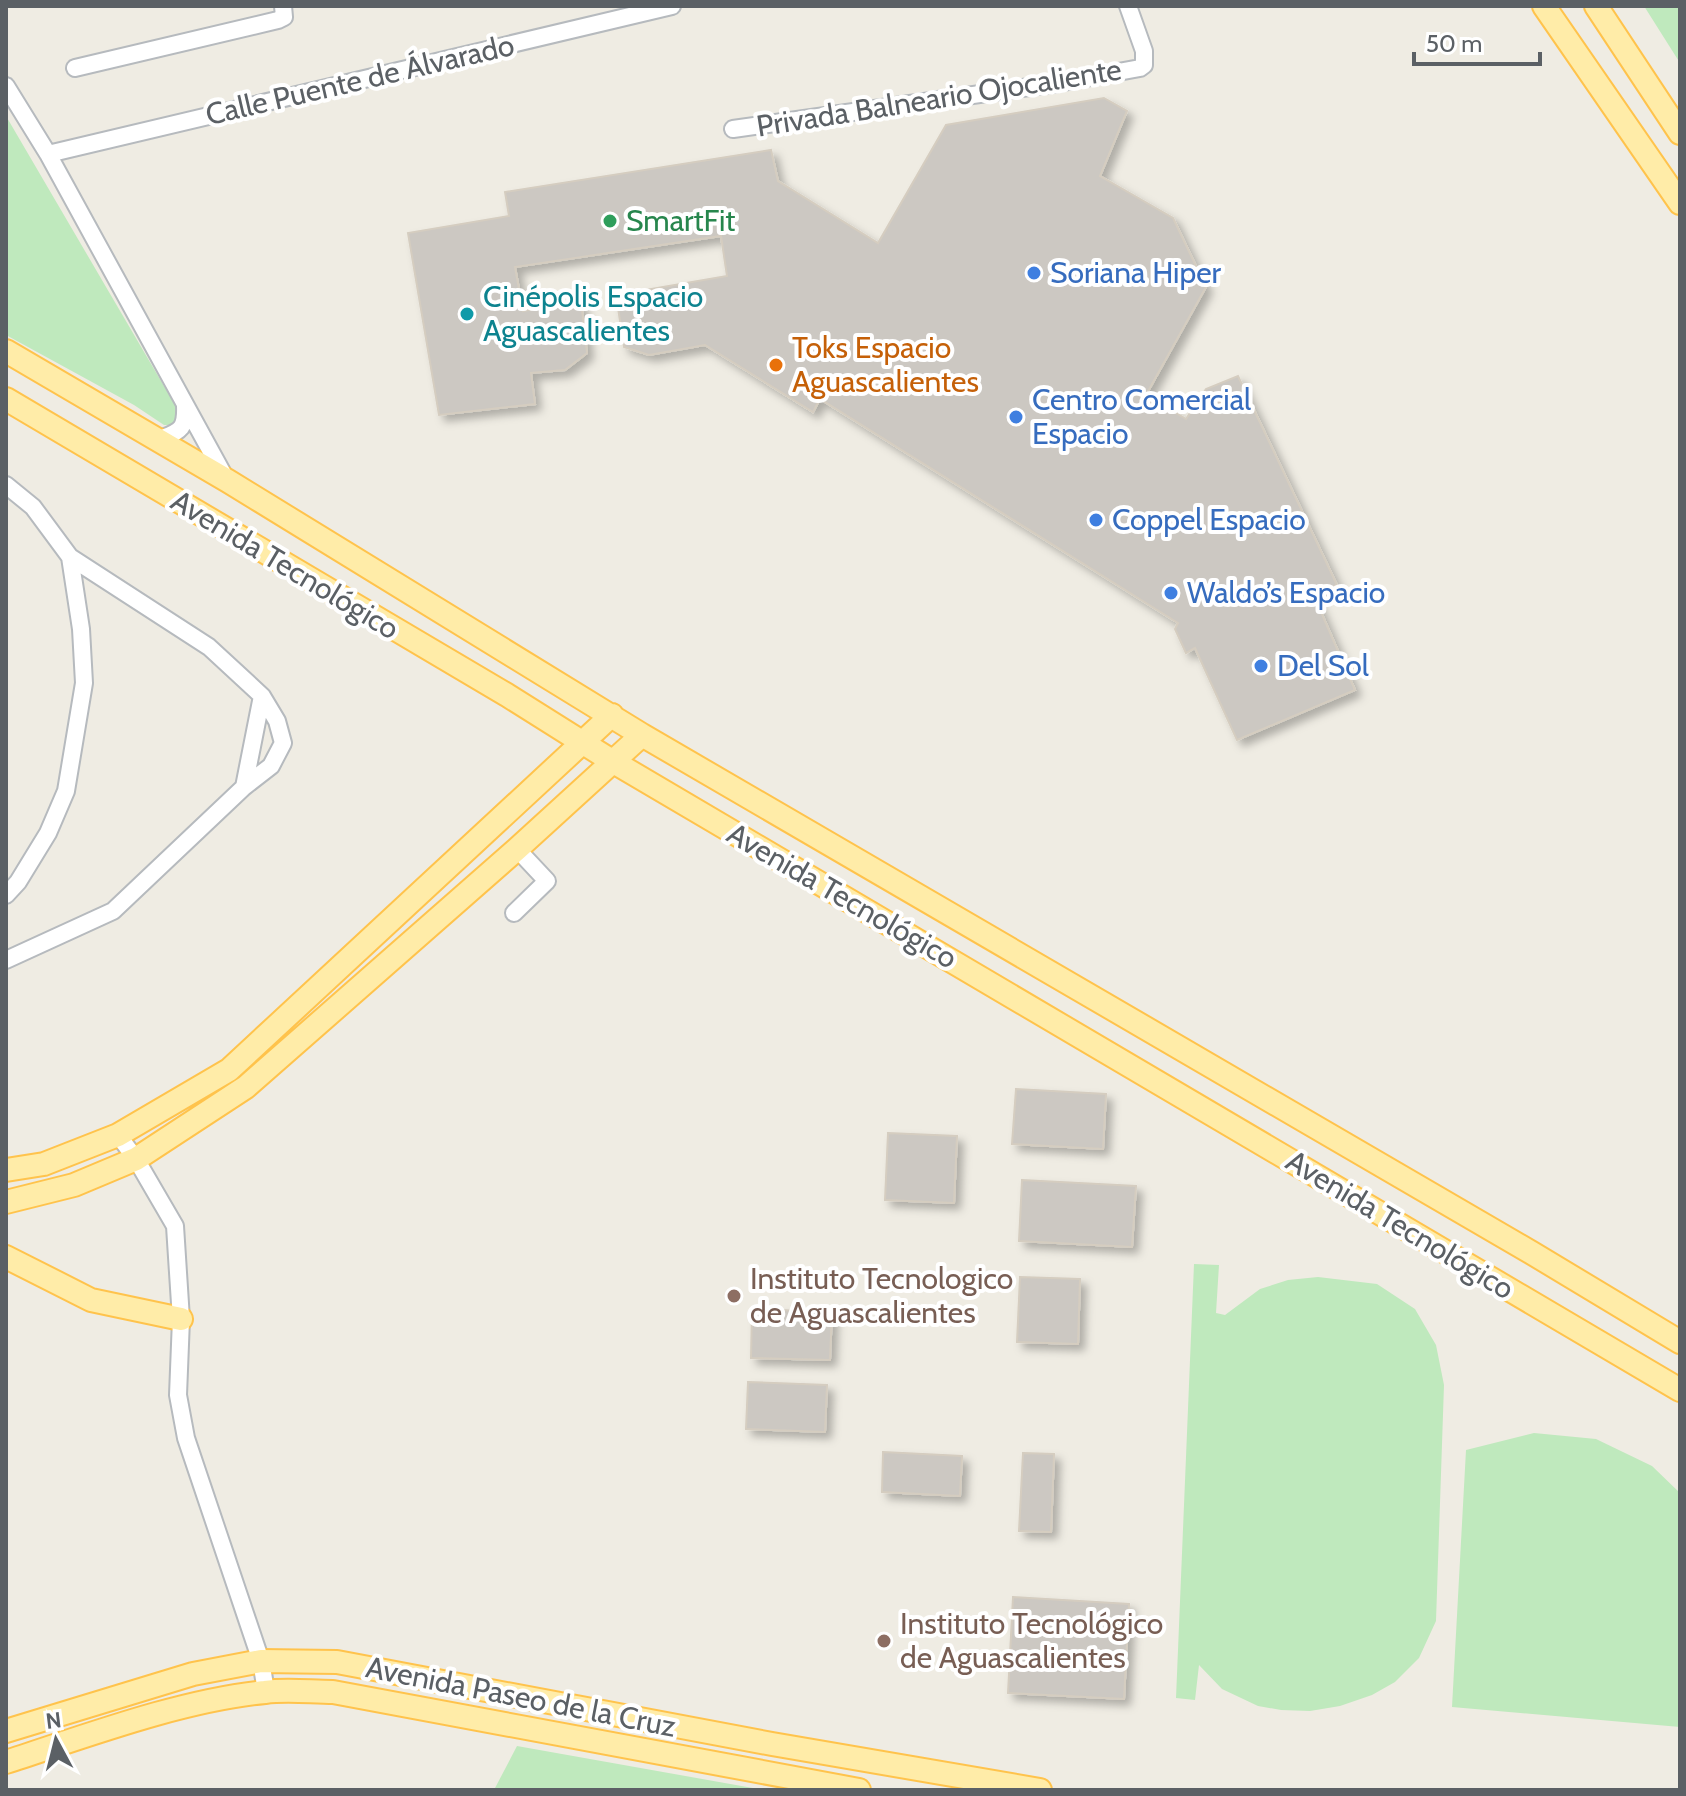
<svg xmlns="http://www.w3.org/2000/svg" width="1686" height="1796" font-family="Cabin,sans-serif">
<defs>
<filter id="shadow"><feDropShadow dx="6" dy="6" stdDeviation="4" flood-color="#0004"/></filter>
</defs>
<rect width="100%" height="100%" fill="#efece3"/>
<path fill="#bfe9bd" d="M1644,6H1680V63Z
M6,116L178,410L180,420L175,425H164L134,405L6,335Z
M1194,1264L1219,1265L1216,1313L1225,1315L1260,1289L1288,1280L1318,1277L1377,1284L1415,1309L1436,1345L1444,1385L1436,1621L1419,1658L1395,1682L1372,1695L1340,1706L1310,1711L1281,1710L1258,1706L1222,1689L1199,1665L1195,1700L1176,1698Z
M1534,1433L1596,1439L1652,1466L1680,1493V1727L1452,1707L1466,1450Z
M517,1746L764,1790H494Z"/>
<path fill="#ccc8c2" stroke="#d5cdc0" stroke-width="2" filter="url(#shadow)" d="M1104,98L1127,111L1100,176L1173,218L1206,287L1146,395L1186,419L1206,389L1238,376L1337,585L1314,596L1355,690L1237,740L1195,648L1186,653L1175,629L1178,623L820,399L813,412L705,345L649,355L624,347L616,295L727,276L721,236L515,267L523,311L581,301L587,353L565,370L531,373L535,404L439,415L408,233L509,216L505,192L771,150L778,181L878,243L946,125Z
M1016,1089L1106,1094L1103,1149L1012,1144Z
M888,1133L957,1136L954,1203L885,1200Z
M1022,1180L1136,1186L1132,1247L1019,1241Z
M1020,1277L1080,1279L1078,1344L1017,1342Z
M752,1309L832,1312L830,1360L751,1358Z
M748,1382L827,1385L825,1432L746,1429Z
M883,1452L962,1456L960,1496L882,1492Z
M1023,1453L1054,1454L1051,1532L1019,1531Z
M1013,1597L1129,1604L1124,1699L1008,1693Z"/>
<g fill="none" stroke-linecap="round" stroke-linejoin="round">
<g stroke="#b6babe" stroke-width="20">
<path id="minor" d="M75,68L278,20L284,17L283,6
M6,86L48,154L226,479
M733,129L1058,83L1140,68L1144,65V51L1128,6
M48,154L672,6
M158,440C179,431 186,431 185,406
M6,485L33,507L70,557L209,647L262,696L277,721L283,743L271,766L244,787L113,911L6,960
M244,787L262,696
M6,895L18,882L48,833L66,791L84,683L81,629L70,557
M514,913L547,881L517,849
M118,1135L136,1159L175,1226L181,1319L178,1395L186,1438L261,1661L266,1691"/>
</g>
<g stroke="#ffc34c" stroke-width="26">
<path id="major" d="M1544,6L1680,203
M1596,6L1680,133
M6,351L228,481L642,735L1532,1253L1680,1342
M6,399L507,695L612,761L1680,1390
M6,1170L44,1164L118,1135L229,1070L612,715
M6,1202L74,1185L136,1159L246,1087L517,849L642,735
M6,1257L91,1300L181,1319
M6,1731L193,1674L261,1661L337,1662L772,1744L1040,1790
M6,1762C86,1736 182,1700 265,1692C287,1689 311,1692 333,1692L859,1790"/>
</g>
<use href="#minor" stroke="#fff" stroke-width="16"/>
<use href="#major" stroke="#ffeca8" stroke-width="22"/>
</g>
<circle fill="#2e9e5b" stroke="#fff" stroke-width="3" cx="610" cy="221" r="8"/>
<g fill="#3f7fe0" stroke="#fff" stroke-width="3">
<circle cx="1034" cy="273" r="8"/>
<circle cx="1016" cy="417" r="8"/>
<circle cx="1096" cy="520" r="8"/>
<circle cx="1171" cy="593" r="8"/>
<circle cx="1261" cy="666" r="8"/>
</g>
<circle fill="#0f9aa8" stroke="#fff" stroke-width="3" cx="467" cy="314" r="8"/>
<circle fill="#e8710a" stroke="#fff" stroke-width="3" cx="776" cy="365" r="8"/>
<g fill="#8d6e63" stroke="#fff" stroke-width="3">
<circle cx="734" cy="1296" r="8"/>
<circle cx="884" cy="1641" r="8"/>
</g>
<g text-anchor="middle" stroke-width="8" stroke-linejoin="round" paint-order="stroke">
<g font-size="30" fill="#5b6065" stroke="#fff">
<text transform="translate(360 80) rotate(-13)" y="10">Calle Puente de Álvarado</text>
<text transform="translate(939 98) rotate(-9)" y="10">Privada Balneario Ojocaliente</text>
<text transform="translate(285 565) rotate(31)" y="10">Avenida Tecnológico</text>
<text transform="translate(842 896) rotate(30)" y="10">Avenida Tecnológico</text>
<text transform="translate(1400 1225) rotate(31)" y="10">Avenida Tecnológico</text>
<text transform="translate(521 1697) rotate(11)" y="10">Avenida Paseo de la Cruz</text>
</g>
<g font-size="30" fill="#27864d" stroke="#fff" text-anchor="start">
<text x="626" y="231">SmartFit</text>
</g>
<g font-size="30" fill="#366cbe" stroke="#fff" text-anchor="start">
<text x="1050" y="283">Soriana Hiper</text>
<text x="1032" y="410">Centro Comercial<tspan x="1032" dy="34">Espacio</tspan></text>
<text x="1112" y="530">Coppel Espacio</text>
<text x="1187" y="603">Waldo’s Espacio</text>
<text x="1277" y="676">Del Sol</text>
</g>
<g font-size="30" fill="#0d838f" stroke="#fff" text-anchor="start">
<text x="483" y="307">Cinépolis Espacio<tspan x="483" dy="34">Aguascalientes</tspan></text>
</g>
<g font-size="30" fill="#c56008" stroke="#fff" text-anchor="start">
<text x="792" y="358">Toks Espacio<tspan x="792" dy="34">Aguascalientes</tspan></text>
</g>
<g font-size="30" fill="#785e54" stroke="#fff" text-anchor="start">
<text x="750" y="1289">Instituto Tecnologico<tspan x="750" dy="34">de Aguascalientes</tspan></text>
<text x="900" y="1634">Instituto Tecnológico<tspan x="900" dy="34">de Aguascalientes</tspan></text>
</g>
</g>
<rect width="1686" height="1796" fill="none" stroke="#5b6065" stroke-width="16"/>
<g transform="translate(56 1740) rotate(353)" stroke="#ffffff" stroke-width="6" paint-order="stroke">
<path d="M0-6L14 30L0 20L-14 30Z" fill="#5b6065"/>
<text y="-12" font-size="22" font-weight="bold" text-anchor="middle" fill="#5b6065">N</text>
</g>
<path d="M1414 52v12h126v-12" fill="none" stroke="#5b6065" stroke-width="4"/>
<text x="1426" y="52" font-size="24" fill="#5b6065" stroke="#ffffff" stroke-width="6" paint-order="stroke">50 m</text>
</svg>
